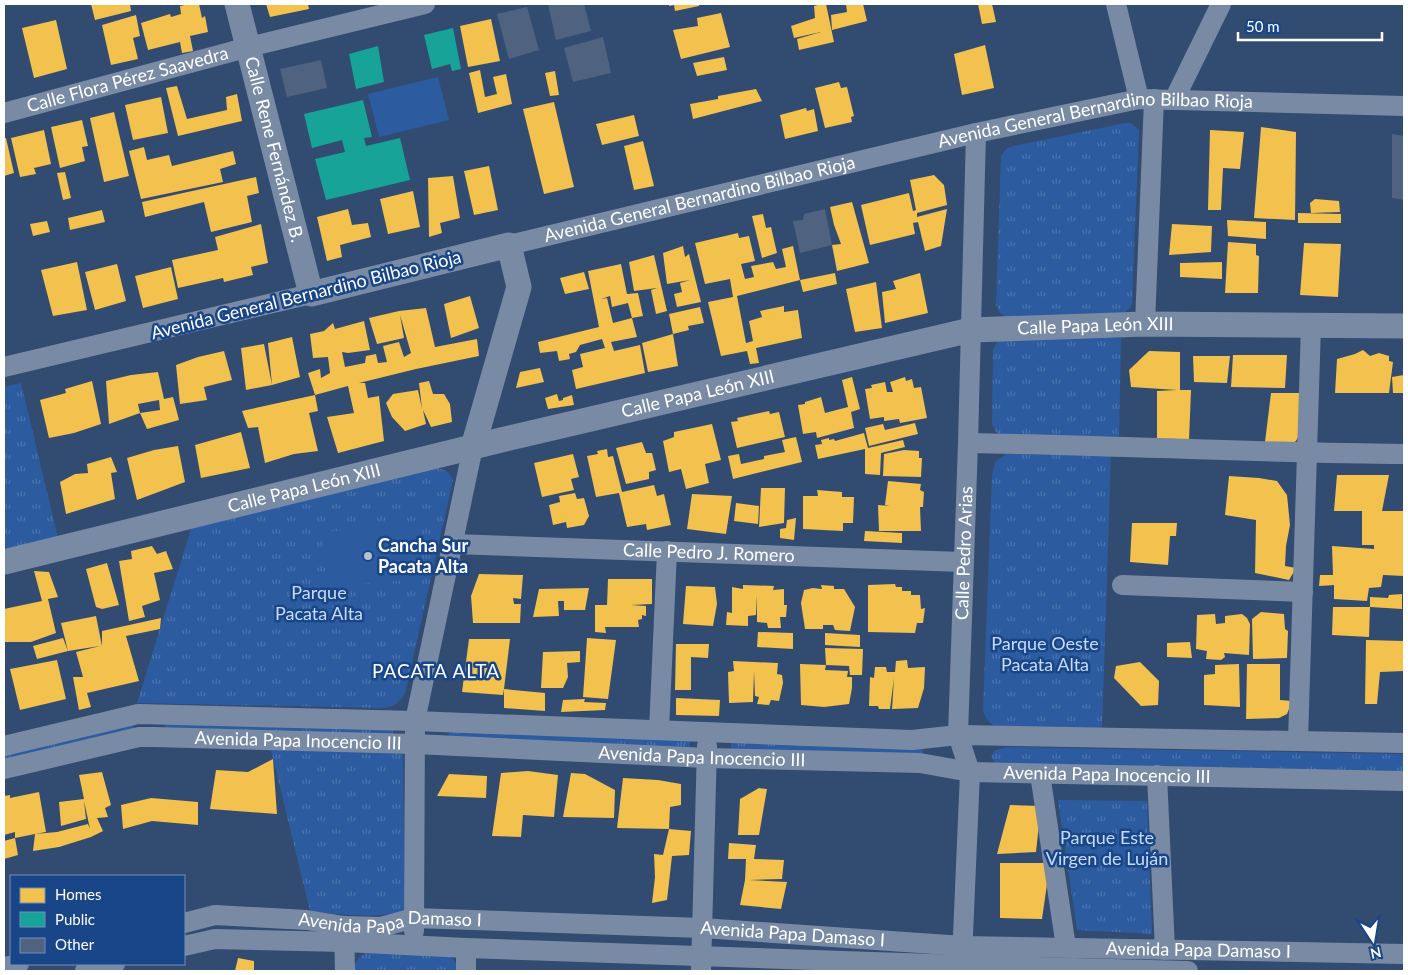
<svg xmlns="http://www.w3.org/2000/svg" width="1408" height="975" font-family="Lato,sans-serif">
<defs>
<pattern id="grass-tufts" width="24" height="20" patternUnits="userSpaceOnUse" patternTransform="scale(1.25)"><rect width="24" height="20" fill="#2d5ba0"/><path d="M3 7l-1-3M5 7V3M7 7l1-3M15 17l-1-3M17 17v-4M19 17l1-3" fill="none" stroke="#4c74ae"/></pattern>
</defs>
<rect width="100%" height="100%" fill="#324b70"/>
<path fill="url(#grass-tufts)" d="M1125,123H1131L1139,130L1132,303L1130,308L1124,313L1007,317C1000,314 998,311 996,304L1001,156L1007,148L1014,146Z
M1009,338H1121L1119,438L1001,435L996,432L992,424L993,350L997,342Z
M21,383L59,542L7,555L4,540V387Z
M1006,454L1111,455L1102,730L996,727C989,722 985,719 983,710L992,475L995,462Z
M435,468C444,469 449,471 453,480L405,694C399,703 394,706 384,708L137,703L191,529Z
M165,720L393,727V735L165,728Z
M133,722L134,730L4,761V753Z
M449,731L690,740V748L448,739Z
M731,742L923,748V756L731,750Z
M1006,747L1404,754V771L995,763L991,757L994,751Z
M271,750L403,753L405,912C370,918 344,915 310,911Z
M1058,800L1147,801L1152,934L1077,930Z
M365,953L446,955C454,958 457,963 459,971H353C354,963 358,958 365,953Z"/>
<path fill="#2d5ba0" d="M438,77L449,120L379,137L368,94Z
M408,526L412,580L327,586L323,532Z"/>
<path fill="#f2c14e" d="M91,4H130L131,11L95,20Z
M189,4H199L202,18L205,16L208,32L190,36L193,51L182,53L180,42L148,50L141,23L170,14L171,17L181,14L180,6Z
M266,4H308L309,9L270,17Z
M669,4H699V6L675,11L674,5L669,6Z
M821,4H826L834,42L799,50L797,39L821,32L794,38L791,26L815,18L814,6Z
M846,4H863L867,21L832,30L831,15L847,12Z
M978,4H992L996,22L982,24Z
M721,13L730,47L681,59L673,30L698,26L697,18Z
M136,15L140,36L133,38L138,59L111,65L102,25Z
M491,19L500,61L468,67L460,26Z
M56,20L67,69L34,78L22,28Z
M985,45L994,88L962,95L954,54Z
M724,57L727,70L697,76L693,63Z
M480,70L485,97L497,94L493,77L506,74L512,104L478,113L469,73Z
M555,71L559,95L550,96L545,73Z
M839,82L841,88L847,87L854,116L851,117L852,122L825,128L815,88Z
M177,86L187,119L227,110L226,97L237,94L242,121L178,136L166,88Z
M756,89L762,101L693,119L690,104L718,99V96Z
M161,97L168,133L133,140L125,105Z
M554,102L574,187L544,194L523,109Z
M806,108L807,111L814,109L818,131L785,139L780,115Z
M114,112L129,176L104,182L90,118Z
M634,115L639,136L602,145L596,124Z
M82,120L88,146L82,147L85,161L60,168L51,127Z
M1261,127L1296,132L1295,220L1254,218Z
M44,130L51,164L34,168L36,174L20,177L11,138Z
M1210,130L1244,132L1240,169L1223,168L1221,210H1208Z
M4,138H6L14,173L4,176Z
M643,141L654,186L634,190L624,146Z
M144,147L147,160L169,155L172,166L233,151L236,164L220,169L223,182L141,199L129,151Z
M489,166L498,210L474,215L464,171Z
M65,172L71,198L63,200L57,173Z
M934,175L944,185L947,205L917,213V217L947,209L941,246L925,251L918,222L913,223L915,234L870,245L861,205L909,193L913,211L916,210L910,180Z
M453,176L460,218L440,223L442,233L429,237L428,178Z
M256,177L259,193L247,196L252,222L211,232L204,202L145,217L142,202Z
M413,191L420,227L388,234L380,199Z
M1315,199L1339,201L1340,212L1311,213L1310,203Z
M852,202L869,263L837,271L832,245L841,244L834,225L830,207Z
M348,209L352,225L368,223L371,237L340,245L342,257L327,261L317,217Z
M102,210L105,222L70,230L68,218Z
M1298,213L1341,214V223H1298Z
M763,214L766,228L771,227L777,253L762,258L752,216Z
M1227,220L1266,222V239L1228,236Z
M47,221L50,232L33,236L30,224Z
M261,224L268,263L251,267L253,275L224,282L223,278L178,288L172,260L218,250L215,237Z
M1172,224L1212,226L1211,252L1169,255Z
M738,233L739,238L749,236L755,261L741,264L745,279L754,277L751,266L773,262L776,269L786,267L782,249L793,246L800,280L737,296L746,343L753,341L749,321L762,317L760,311L784,306V312L798,310L802,338L756,348L759,363L750,364L747,351L721,356L708,302L733,297L730,279L705,284L695,243Z
M1228,242L1256,244V255L1259,256L1258,293H1225Z
M1304,243L1341,244L1338,297L1300,295Z
M683,246L685,257L689,254L701,302L677,307L674,294L682,292L680,283L690,280L667,284L663,253Z
M654,255L667,311L656,314L651,290L657,288L634,291L629,262Z
M77,262L87,310L53,316L41,270Z
M1222,262V279L1180,277V263Z
M117,264L126,301L95,310L85,272Z
M621,264L627,294L638,293L643,316L632,318L628,303L612,307L610,296L601,299L607,298L613,323L632,318L637,337L611,342L614,351L640,345L645,373L576,389L572,370L583,367L580,354L605,348L602,339L580,345L576,352L569,354L570,359L559,361L557,351L540,353L538,342L599,327L588,271Z
M171,267L178,299L143,308L135,276Z
M584,272L589,289L565,294L560,278Z
M835,273L837,284L803,292L800,280Z
M920,273L928,313L885,323L882,292L896,289L893,281Z
M876,282L882,328L855,332L846,289Z
M470,296L479,328L451,338L444,304Z
M700,307L704,323L688,326L689,330L673,334L669,314Z
M426,308L435,347L477,339L479,356L416,369L359,383H365L368,398L379,396L384,441L338,453L327,417L354,413L348,386L315,395L308,373L320,369L321,378L330,373L328,357L313,358L310,334L324,331L333,323L335,329L364,321L370,350L348,353L342,352L345,367L365,363L366,356L376,354L378,363L387,362L383,346L399,342L404,357L411,353L400,315L404,338L377,344L369,318L399,311Z
M673,334L678,366L648,372L642,343Z
M292,337L300,377L272,385L268,343Z
M264,344L272,385L246,390L241,348Z
M1363,350L1370,356L1379,353L1389,356V361L1393,362L1389,393H1335L1337,359L1355,354Z
M224,351L232,380L204,387L207,400L180,404L176,365L198,357Z
M1149,351L1180,352V390H1191L1189,441L1157,440V391L1177,390L1131,387L1129,370Z
M1233,355H1287L1285,388L1231,387Z
M1193,356H1230L1227,383L1194,382Z
M540,368L544,382L516,388L520,372Z
M158,372L164,399L173,397L179,420L147,429L140,413L160,410L159,400L138,404L140,413L109,424L106,381L131,375Z
M1404,375V393H1393L1392,377Z
M852,377L860,409L851,412L854,428L817,438L816,432L803,434L798,405L805,404V402L821,397L825,413L848,407L842,380Z
M905,377L906,381L912,379L914,388L921,387L927,418L900,423L899,419L884,421V417L870,419L865,389L872,388L871,385L885,382L887,392H893L890,382Z
M92,381L101,424L74,433L49,438L40,400L66,393L65,389Z
M429,381L433,394H444L450,404L452,422L431,427L423,410L426,424L405,431L392,417L386,403L393,394L418,390L422,409L419,383Z
M1271,393H1302L1300,433L1296,441L1291,444L1265,442Z
M557,394L559,401L563,400V398L572,395L574,405L548,409L545,398Z
M315,395L318,411L309,413L318,451L294,454L265,463L258,427L248,428L242,411Z
M769,411L770,414L779,412L785,437L737,448L731,422L738,421L737,418Z
M915,423L918,434L869,446L865,428L883,424L885,430Z
M712,424L721,460L705,464L709,483L686,489L681,469L669,472L663,441L674,437V432Z
M241,432L250,468L201,478L195,445Z
M864,433L868,448L903,440L905,447L881,453L880,475L865,474V449L818,459L815,445L822,444L821,440L829,438V440L834,439L835,441Z
M796,437L802,462L733,479L728,456L739,454L741,464L764,459V456L785,452L782,440Z
M642,442L646,453H652L656,470L649,472V479L626,484L616,448Z
M178,446L185,482L137,500L127,458L154,450Z
M607,449L608,457L613,456L622,492L654,485L657,496L664,494L671,525L647,530L646,524L627,527L619,493L596,497L587,456L598,454L597,451Z
M904,450L919,451V458H922L921,477L883,476L884,454Z
M573,454L579,477L571,479L574,490L542,497L534,463Z
M111,457L117,472L111,473L115,499L66,514L60,482L75,474L88,473L87,464Z
M1337,475H1389L1382,511H1404V576L1383,575L1381,587L1369,588L1367,601L1334,599V585L1319,586L1320,575H1333L1332,546L1374,549V545H1362V511H1334Z
M1229,476L1259,478L1277,481L1287,495L1290,525L1286,546L1285,566L1296,568L1289,580L1255,573L1256,520L1225,515Z
M888,481L921,484L920,490L924,492L923,507H920L921,531H879L878,505L890,506L885,505Z
M761,488H785L784,523L759,527Z
M817,490L842,492V497H854L853,523H843V531L803,529V496H818Z
M575,493L577,499L584,498L589,516L584,525L567,528L566,522L553,525L549,505L560,502L559,496Z
M692,494L732,496L726,534L687,529Z
M736,503L759,506L758,524L734,521Z
M796,518L794,540L780,538V529L786,528L787,520Z
M1132,523H1177L1176,536H1170L1168,565L1130,562Z
M865,531L902,533V543L864,541Z
M152,546L157,554L166,551L173,569L154,573L160,600L142,606L145,617L129,621L119,561L132,559L131,551Z
M107,563L119,605L102,609L96,607L86,569Z
M34,571L49,572L58,597L48,599L56,633L31,642H4V609L42,601Z
M479,574L523,575L521,599L513,598L514,604H521L520,623H473L471,596Z
M608,579H652V604L631,605L646,606V616L642,615V619L638,620L639,627H605L606,633L595,632V605H607Z
M895,584L896,587H902V591H911V595H920L921,609L925,608L923,623H917L915,633L868,632V585Z
M743,585L774,586L773,590L784,589V605H787L786,617H780L781,628H768L767,623L757,622V595L756,615L748,616V626L726,625L727,612L732,613V587L743,589Z
M821,585L834,586V589H844L855,607L850,631L835,630L833,625H823V629H805L801,603L804,590L813,588L822,589Z
M686,586L715,587L717,604L713,626L683,624Z
M589,588L585,610H564V601H558L559,616L533,617L539,589Z
M1402,594V609L1370,607V597L1388,598L1389,595Z
M1333,607H1370L1369,637L1332,635Z
M1261,612L1284,614L1285,629L1288,631L1287,658L1253,659L1252,619Z
M1215,614L1216,624L1225,623V616L1242,614L1247,618L1250,624L1249,655L1224,653L1225,657L1221,660L1206,659L1207,651L1196,649L1197,615Z
M96,616L102,646V631L161,618L160,629L126,636L139,681L87,693L91,707L79,710L73,677H83L76,652L100,646L68,651L61,623Z
M758,632L793,633V649L757,647Z
M825,633L860,635V647L825,645Z
M63,638L68,651L37,659L33,646Z
M587,638L616,640L608,699L583,697Z
M469,639H510L504,689L545,693V711L504,708V689L503,695L462,692Z
M1366,640L1404,641V671L1380,672L1377,704H1365Z
M1190,642L1192,658L1167,657V643Z
M676,644H709L708,658L691,657V690H675Z
M825,648L863,649L862,675H850L849,666L826,665Z
M580,651V662L567,663L568,677L563,688H541L543,652Z
M57,660L66,699L20,710L10,669Z
M907,660L908,668L925,667L924,688L918,708L892,709L894,678L890,709H879L878,706H869L870,677L874,678L875,667H886L887,672H895L896,661Z
M733,661L778,663L777,674L782,675L783,683L779,701L771,700L769,705L757,704L759,697L755,696L754,671L753,702L729,703L728,672L734,671Z
M1140,662L1159,681L1158,705L1141,706L1114,678L1116,666Z
M800,664L826,665L825,670L848,671L847,677H852V688L849,704L824,707L801,705Z
M1239,664L1240,707L1204,705V675L1215,674V665Z
M1247,664H1280V700L1292,701L1287,714L1279,718L1246,719Z
M676,698L720,700L719,716L676,715Z
M585,699L584,702L606,703L605,710L561,712L563,700Z
M273,759L277,814L210,809L216,770L248,772Z
M528,771L558,775L554,817L523,815L521,837L492,836L501,773Z
M102,772L111,805L105,808L108,817L97,818L103,831L91,837L59,847L33,851L35,834L15,838V832L4,835V796L10,795V798L39,792L46,832L35,834L57,832L88,824L90,829L84,801L86,819L61,826L59,802L84,799L79,775Z
M571,773L585,774L615,790L614,818L563,817Z
M449,774L487,776L486,798L437,796Z
M623,778L658,780L681,784V805L670,807L669,829L691,831L689,855L672,856L667,900L652,903L655,877L654,854L663,855L669,829L617,828Z
M759,788L767,789L759,835H738L740,799Z
M151,798L198,802V825L152,821L123,829L121,805Z
M1010,805L1041,806L1036,852L997,854Z
M15,838L18,855L4,859V841Z
M729,843L756,845L754,859L784,860L782,879L749,880L787,882L781,909L740,905L745,880L746,859H728Z
M1000,863H1050L1042,919L1000,918Z
M238,958L254,961V971H235Z"/>
<path fill="#17a398" d="M453,28L461,69L452,71L450,64L432,69L424,35Z
M378,46L384,82L356,89L349,54Z
M363,100L372,137L364,138L366,146L400,138L410,180L326,200L315,159L345,152L342,140L312,148L304,114Z"/>
<path fill="#4f6380" d="M548,4H584L591,31L556,40Z
M527,7L539,50L509,59L497,14Z
M603,37L611,73L573,82L564,48Z
M321,60L327,88L287,97L280,69Z
M1392,134L1404,136V200L1392,198Z
M825,209L832,245L800,253L793,221L803,220L804,214Z"/>
<g fill="none" stroke-linecap="round" stroke-linejoin="round">
<g stroke="#798ba4" stroke-width="20">
<path d="M1116,4L1139,99"/>
<path d="M1174,100L1221,4"/>
<path id="s1" d="M4,113L249,47L425,4"/>
<path id="s2" d="M509,245L976,133L1139,99L1404,106"/>
<path d="M1145,324L1154,99"/>
<path d="M4,367L311,294"/>
<path d="M968,443C1114,445 1259,453 1404,454"/>
<path id="s3" d="M454,544L963,562"/>
<path d="M1122,585L1303,592"/>
<path d="M659,730L667,551"/>
<path d="M1298,741L1311,325"/>
<path d="M4,746L138,714L415,721L912,740L958,735L1404,743"/>
<path id="s4" d="M4,769L139,737H154L415,744L707,758L920,763L970,772L1404,781"/>
<path d="M1040,774L1066,947"/>
<path d="M1157,775L1165,950"/>
<path id="s5" d="M184,923L215,915L307,920L344,926L381,927L414,918L702,928L963,946L1404,954"/>
<path d="M344,928L345,971"/>
<path d="M414,931L415,721L473,447"/>
<path d="M184,946L215,939L345,942L466,948L962,965L1188,971"/>
<path id="s6" d="M962,959L970,772L958,735L968,443L976,133"/>
<path d="M4,967L19,964"/>
<path d="M85,971L115,964"/>
<path d="M466,971V948"/>
<path d="M701,971L707,746"/>
</g>
<g stroke="#798ba4" stroke-width="25">
<path id="s7" d="M237,4L311,294L509,245L519,287L473,447"/>
<path id="s8" d="M4,562L497,441L971,330L1145,324L1404,326"/>
</g>
</g>
<circle fill="#b7c0cd" stroke="#194589" stroke-width="2" cx="368" cy="556" r="5"/>
<g text-anchor="middle" stroke-width="5" stroke-linejoin="round" paint-order="stroke">
<g font-size="18" fill="#fff" stroke="#194589">
<text dy="6" stroke="none"><textPath href="#s1" startOffset="128">Calle Flora Pérez Saavedra</textPath></text>
<text dy="6" stroke="none"><textPath href="#s2" startOffset="601">Avenida General Bernardino Bilbao Rioja</textPath></text>
<text dy="6" stroke="none"><textPath href="#s7" startOffset="150">Calle Rene Fernández B.</textPath></text>
<text dy="6" stroke="none"><textPath href="#s2" startOffset="196">Avenida General Bernardino Bilbao Rioja</textPath></text>
<text transform="translate(306 295) rotate(-14)" y="6">Avenida General Bernardino Bilbao Rioja</text>
<text dy="6" stroke="none"><textPath href="#s8" startOffset="1119">Calle Papa León XIII</textPath></text>
<text dy="6" stroke="none"><textPath href="#s8" startOffset="714">Calle Papa León XIII</textPath></text>
<text dy="6" stroke="none"><textPath href="#s8" startOffset="309">Calle Papa León XIII</textPath></text>
<text dy="6" stroke="none"><textPath href="#s3" startOffset="255">Calle Pedro J. Romero</textPath></text>
<text dy="6" stroke="none"><textPath href="#s6" startOffset="408">Calle Pedro Arias</textPath></text>
<text dy="6" stroke="none"><textPath href="#s4" startOffset="298">Avenida Papa Inocencio III</textPath></text>
<text dy="6" stroke="none"><textPath href="#s4" startOffset="702">Avenida Papa Inocencio III</textPath></text>
<text dy="6" stroke="none"><textPath href="#s4" startOffset="1108">Avenida Papa Inocencio III</textPath></text>
<text dy="6" stroke="none"><textPath href="#s5" startOffset="208">Avenida Papa Damaso I</textPath></text>
<text dy="6" stroke="none"><textPath href="#s5" startOffset="612">Avenida Papa Damaso I</textPath></text>
<text dy="6" stroke="none"><textPath href="#s5" startOffset="1018">Avenida Papa Damaso I</textPath></text>
</g>
<g font-size="18" font-weight="bold" fill="#fff" stroke="#194589" text-anchor="start">
<text x="378" y="552">Cancha Sur<tspan x="378" dy="21">Pacata Alta</tspan></text>
</g>
<g font-size="18" fill="#c7dcfa" stroke="#194589">
<text x="319" y="599">Parque<tspan x="319" dy="21">Pacata Alta</tspan></text>
<text x="1045" y="650">Parque Oeste<tspan x="1045" dy="21">Pacata Alta</tspan></text>
<text x="1107" y="844">Parque Este<tspan x="1107" dy="21">Virgen de Luján</tspan></text>
</g>
<g font-size="19" letter-spacing="1" fill="#fff" stroke="#194589">
<text x="436" y="678">PACATA ALTA</text>
</g>
</g>
<rect width="1408" height="975" fill="none" stroke="#ffffff" stroke-width="10"/>
<rect x="10" y="875" width="175" height="90" fill="#194589" stroke="#758fb8"/>
<rect x="20" y="888" width="25" height="15" fill="#f2c14e" stroke="#758fb8"/>
<text x="55" y="900" font-size="15" fill="#ffffff">Homes</text>
<rect x="20" y="912" width="25" height="15" fill="#17a398" stroke="#758fb8"/>
<text x="55" y="925" font-size="15" fill="#ffffff">Public</text>
<rect x="20" y="938" width="25" height="15" fill="#4f6380" stroke="#758fb8"/>
<text x="55" y="950" font-size="15" fill="#ffffff">Other</text>
<g transform="translate(1373 940) rotate(168)" stroke="#194589" stroke-width="4" paint-order="stroke">
<path d="M0-4L9 19L0 12L-9 19Z" fill="#ffffff"/>
<text y="-8" font-size="14" font-weight="bold" text-anchor="middle" fill="#ffffff">N</text>
</g>
<path d="M1238 32v8h144v-8" fill="none" stroke="#ffffff" stroke-width="2.5"/>
<text x="1246" y="32" font-size="15" fill="#ffffff" stroke="#194589" stroke-width="4" paint-order="stroke">50 m</text>
</svg>
